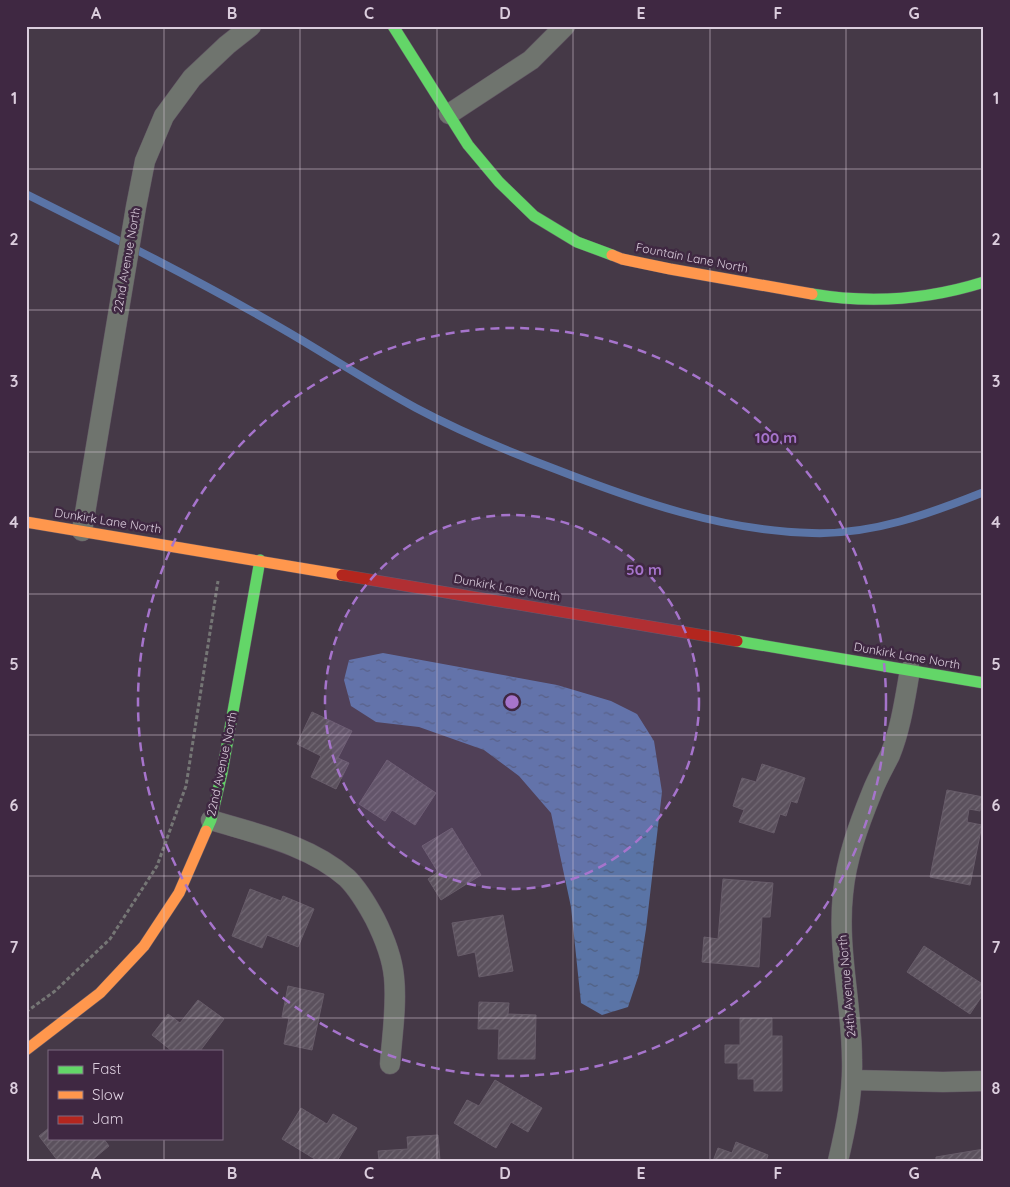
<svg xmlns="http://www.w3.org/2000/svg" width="1010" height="1187" font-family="Quicksand,sans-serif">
<defs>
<pattern id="water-ripples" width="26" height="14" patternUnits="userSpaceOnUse" patternTransform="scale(1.25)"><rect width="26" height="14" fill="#5a74a6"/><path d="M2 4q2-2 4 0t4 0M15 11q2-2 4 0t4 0" fill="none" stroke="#505e7e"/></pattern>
<pattern id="building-hatch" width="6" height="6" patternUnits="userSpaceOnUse" patternTransform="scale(1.25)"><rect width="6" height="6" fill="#5b515d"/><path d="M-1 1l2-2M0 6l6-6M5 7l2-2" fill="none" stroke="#726974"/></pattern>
</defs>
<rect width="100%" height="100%" fill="#453947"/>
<path fill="url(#water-ripples)" d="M383,653L557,685L611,701L637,714L654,741L662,792L646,929L639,974L628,1007L602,1015L581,1003L571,907L551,813L519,776L484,750L419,727L376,722L351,706L344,680L349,660Z"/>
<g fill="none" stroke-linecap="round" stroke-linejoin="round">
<path stroke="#5a74a6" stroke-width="8" d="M26,194C112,237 198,280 281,328C326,354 370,383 416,408C461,432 507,451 555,469C637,501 723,531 812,533C872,535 929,514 984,492"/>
</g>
<path fill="url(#building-hatch)" stroke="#675c69" d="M312,712L352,731L338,758L349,763L336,789L311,777L321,756L297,744Z
M387,760L436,793L415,825L392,810L385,821L359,804Z
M762,764L805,778L797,803L791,801L786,816L780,814L774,833L739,822L744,810L733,806L742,778L756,782Z
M947,790L983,797L980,811L969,809L967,822L982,825L970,885L930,877Z
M452,828L481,875L441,900L428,879L438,872L422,846Z
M723,879L773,883L770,917H762L759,967L702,962L704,937L718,939Z
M250,889L281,901L283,896L314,909L298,947L267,935L262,948L232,936Z
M503,915L513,971L479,977L475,952L458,956L452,923Z
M924,946L984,985V993L970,1014L907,972Z
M288,986L324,994L312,1050L284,1044L289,1018L282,1017Z
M198,1000L224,1019L200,1051H172L152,1035L168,1014L180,1023Z
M479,1002L509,1003L508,1014L536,1015L535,1059H498L499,1029H478Z
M740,1018H772V1036H782V1091H754V1079H738V1063H725V1045H740Z
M495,1080L542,1108L528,1132L511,1122L496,1148L454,1123L467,1100L479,1106Z
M301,1108L327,1124L333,1114L357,1128L337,1161H318L282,1139Z
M49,1128V1138H103L109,1146L91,1161H58L39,1136Z
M438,1135L440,1161H379L378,1151L408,1149L407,1137Z
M736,1142L768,1155L766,1161H713L718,1148L732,1153Z
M984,1149V1161H936V1157Z"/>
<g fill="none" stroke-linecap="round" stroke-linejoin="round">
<g stroke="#625764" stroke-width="21">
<path id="street" d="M449,114L531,60L565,26
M82,531L136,207L145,161L164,116L192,78L227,45L251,26
M211,820C257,834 310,845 347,878C358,889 368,906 375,919C384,937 392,956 394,977C397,1005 392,1036 390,1064
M852,1080L943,1082L984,1081
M838,1161C846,1127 853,1094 852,1060C852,1004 837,949 843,894C846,859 859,824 872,792C877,779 884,767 890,755C901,728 905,698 910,670"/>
</g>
<g stroke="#625764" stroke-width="12">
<path id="fast" d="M393,26L468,145L499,182L534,216L577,242L612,255
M812,294C871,304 927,300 984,282
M737,641L984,683
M206,831L211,820L222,773L260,560"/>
</g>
<g stroke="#625764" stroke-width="12">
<path id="slow" d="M612,255L622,259L670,269L812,294
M26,522L342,575
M26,1050L100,993L144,946L179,893L206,831"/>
</g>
<g stroke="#625764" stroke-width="12">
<path id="jam" d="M342,575L737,641"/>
</g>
<path stroke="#757675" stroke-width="3" stroke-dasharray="4 2.5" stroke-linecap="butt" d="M26,1012L55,991L110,939L157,866L186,786L218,581"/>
<use href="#street" stroke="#6f746e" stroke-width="20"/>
<use href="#fast" stroke="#63d668" stroke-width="11"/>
<use href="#slow" stroke="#ff974d" stroke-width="11"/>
<use href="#jam" stroke="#b3261e" stroke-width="11"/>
</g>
<path fill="none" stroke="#dbcddd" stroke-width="1" stroke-opacity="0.55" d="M164,26V1051M300,26V1161M437,26V1161M573,26V1161M710,26V1161M846,26V1161M26,169H984M26,310H984M26,452H984M26,594H984M26,735H984M26,876H984M26,1018H984M164,1138V1161"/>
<circle cx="512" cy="702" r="187" fill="#a674cc" fill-opacity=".12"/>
<g fill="none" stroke="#a674cc" stroke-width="2.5" stroke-dasharray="9 6">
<circle cx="512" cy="702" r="187"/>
<circle cx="512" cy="702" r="374"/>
</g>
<g text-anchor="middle" stroke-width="5" stroke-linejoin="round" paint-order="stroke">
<g font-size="12" fill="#dbcddd" stroke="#3f2842">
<text transform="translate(692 258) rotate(11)" y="4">Fountain Lane North</text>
<text transform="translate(127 260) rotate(-80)" y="4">22nd Avenue North</text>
<text transform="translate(108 521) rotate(9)" y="4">Dunkirk Lane North</text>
<text transform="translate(507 588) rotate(10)" y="4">Dunkirk Lane North</text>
<text transform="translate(907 656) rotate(10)" y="4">Dunkirk Lane North</text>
<text transform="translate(222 764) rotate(-78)" y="4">22nd Avenue North</text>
<text transform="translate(847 986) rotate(-95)" y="4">24th Avenue North</text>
</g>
</g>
<circle cx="512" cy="702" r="8" fill="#a674cc" stroke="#3f2842" stroke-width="2.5"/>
<g font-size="15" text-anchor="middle" font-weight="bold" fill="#a674cc" stroke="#3f2842" stroke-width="5" stroke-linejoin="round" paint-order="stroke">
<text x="776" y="443">100 m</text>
<text x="644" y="575">50 m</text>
</g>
<rect width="1010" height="1187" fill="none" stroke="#3f2842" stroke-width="55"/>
<rect x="48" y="1050" width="175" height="90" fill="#3f2842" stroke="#7d6a80"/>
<rect x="58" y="1066" width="25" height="8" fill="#63d668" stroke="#7d6a80"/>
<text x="92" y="1074" font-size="15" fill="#dbcddd">Fast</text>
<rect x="58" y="1091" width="25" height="8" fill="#ff974d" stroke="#7d6a80"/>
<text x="92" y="1100" font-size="15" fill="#dbcddd">Slow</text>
<rect x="58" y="1116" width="25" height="8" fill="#b3261e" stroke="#7d6a80"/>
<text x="92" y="1124" font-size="15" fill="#dbcddd">Jam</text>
<rect x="28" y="28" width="954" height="1132" fill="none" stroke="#dbcddd" stroke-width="2"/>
<g font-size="16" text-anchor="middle" font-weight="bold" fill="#dbcddd">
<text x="96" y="19">A</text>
<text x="232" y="19">B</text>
<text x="369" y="19">C</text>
<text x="505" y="19">D</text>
<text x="641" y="19">E</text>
<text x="778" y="19">F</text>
<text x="914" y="19">G</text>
<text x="14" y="104">1</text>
<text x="996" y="104">1</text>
<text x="14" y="245">2</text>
<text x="996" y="245">2</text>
<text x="14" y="387">3</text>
<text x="996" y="387">3</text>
<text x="14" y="528">4</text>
<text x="996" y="528">4</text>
<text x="14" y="670">5</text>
<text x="996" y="670">5</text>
<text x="14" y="811">6</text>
<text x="996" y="811">6</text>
<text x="14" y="953">7</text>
<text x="996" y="953">7</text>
<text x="14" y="1094">8</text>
<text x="996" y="1094">8</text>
<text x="96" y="1179">A</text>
<text x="232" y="1179">B</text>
<text x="369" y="1179">C</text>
<text x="505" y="1179">D</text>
<text x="641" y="1179">E</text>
<text x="778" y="1179">F</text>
<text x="914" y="1179">G</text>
</g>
</svg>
